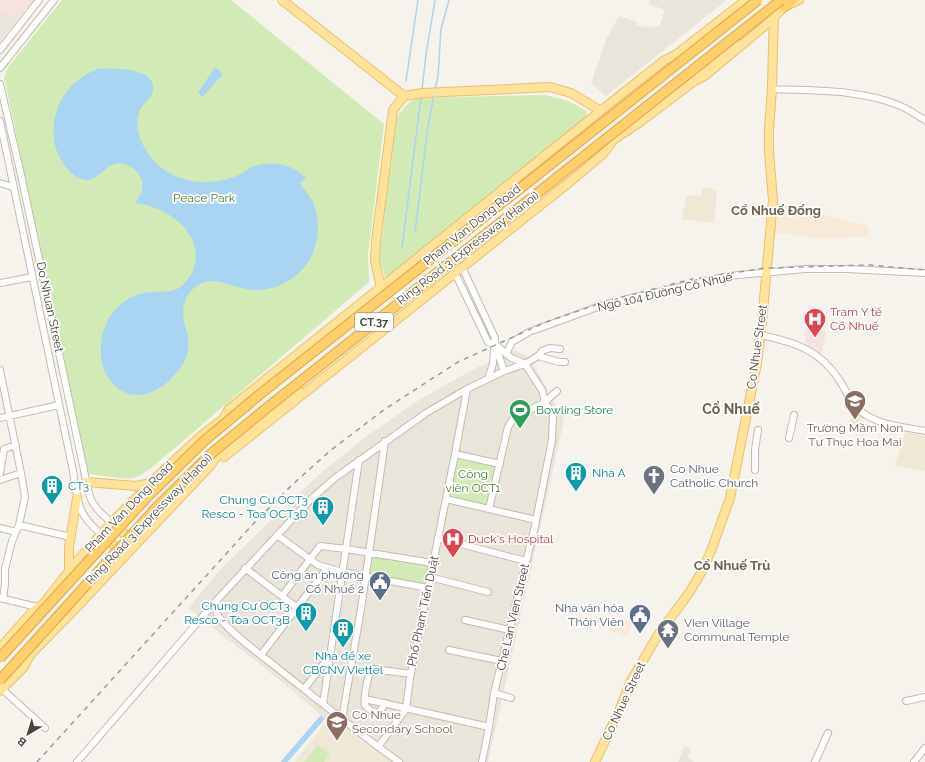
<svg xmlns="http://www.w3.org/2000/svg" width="925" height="762" font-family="Raleway,sans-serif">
<rect width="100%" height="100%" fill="#f6f3ec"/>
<path fill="#eae5da" d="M0,0H33L0,42Z
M650,0H727L606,96L591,83L606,40L619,16L637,22L636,26L659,27L665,10L649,4Z
M515,350L530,358L564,420L488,762H391L339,723L326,722L320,714L281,681L188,608L221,569L274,517L323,471L367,436L419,400L472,370Z
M685,746L691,748L688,757L693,761V762H678Z"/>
<path fill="#f7ead8" d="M794,210L823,214L868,226L869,237L819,238L805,237L773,232L775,213L792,216Z
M613,616L632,623L627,638L608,629Z"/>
<path fill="#efe8d6" d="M703,187L717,190L714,223L681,219L687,195L701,196Z
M855,413L863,417L854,430L847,425Z
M905,432L925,436V471L895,465Z
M326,722H339L391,762H294Z"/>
<path fill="#f6e3e0" d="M0,0H33L16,22L0,9Z
M807,326L826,332L821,357L804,346Z"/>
<path fill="#d2eab5" d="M62,0H231L384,124L368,255L369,282L150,469L137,477L128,479L88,474L4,77L9,66Z
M545,95L568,101L587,111V119L388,278L385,276L380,261L381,243L396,123C397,114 409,100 418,98Z
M461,458L495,466L496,469L488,502L485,504L454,498L450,493L457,462Z
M371,555L429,565L423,586L368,575Z
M318,745L330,754L324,762H304Z"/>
<path fill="#a9d4f2" d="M215,67L223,74L202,97L198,93Z
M98,69C112,68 157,67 153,91C152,98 145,102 141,108C129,130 148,159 166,171C187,184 210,185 234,177C240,175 246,170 252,167C271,160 291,163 306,178L300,183C304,190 310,196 313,202C320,219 319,236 313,253C302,279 273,294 246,289C225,285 209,272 191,291C183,299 182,312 184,322C185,327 188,332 188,338C191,355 181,370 169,381C161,388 151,394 140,395C127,396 116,389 109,379C101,367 99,352 102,338C105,317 122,297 144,293C158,290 173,295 184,284C189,279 194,270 195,264C202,230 164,206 135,203C145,191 146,177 131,167C105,151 100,191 77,177C69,173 63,164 59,156C43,122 63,81 98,69Z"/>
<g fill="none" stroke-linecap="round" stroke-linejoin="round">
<path stroke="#a9d4f2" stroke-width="1.5" d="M406,81L418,0
M435,89L438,76L441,29L449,0
M422,90L426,54L435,0
M415,232L428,126L434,95
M402,248L421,97"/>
<path stroke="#a9d4f2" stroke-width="5.5" d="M284,762L321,719"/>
<g stroke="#c2bbae" stroke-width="8">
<path id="minor" d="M0,50L39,0
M0,68L54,0
M0,84L21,175L84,470C89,498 89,504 112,523
M772,89C814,91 859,89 898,105C907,108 916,115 925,120
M0,121L73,471C78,501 76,513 101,534
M0,183L13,187
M462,267L495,338L493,364L488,379
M455,273L488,342L495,344L510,357L525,364L538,356L542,351L550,348L560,349
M0,283L32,277
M760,335C795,342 820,350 840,381C848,394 852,407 866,415C883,426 906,427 925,431
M506,354L512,342L529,332L606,304L728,276L805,269H847L925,273
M538,356L559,362H565
M0,370L21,473L25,497L19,525L12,541L5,569V584L3,599
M0,418L59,405
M789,438L794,415
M455,454L500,464
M755,470V450L758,430
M0,473L4,449L16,445
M0,480L21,473
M446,499L536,520
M489,509L508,427L514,418L545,402L557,391
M19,525L71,537
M0,528L16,532
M277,535L318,565L342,572L428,588
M438,538L526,561
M245,568L296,607
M430,577L488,592
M282,596L320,546L346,549L433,563
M0,598L37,607
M465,620L510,630
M449,650L502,661
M261,655L327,568
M2,689L45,728
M304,689L329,657
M494,693L511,698
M365,699L489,727
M906,701L925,697
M385,703L379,713C373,712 368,710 365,705C363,699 368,675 371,670L374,669L411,674
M323,704L359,460
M342,719L361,609L385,441
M378,747L406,709L410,678L455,454L467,389L504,371
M77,762L217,600
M399,762C357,732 317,699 276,667C262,656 225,629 217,614C215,610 216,605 217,600L310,500L335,478L426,413L467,389
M482,762L489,727L494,693L535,526L552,440L553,415L545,402L542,390L525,364L504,371L495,344
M815,762L828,733
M914,762L925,748"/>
</g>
<g stroke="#e6c16a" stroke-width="10">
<path id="major" d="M282,0L404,96
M695,80L701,71L736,41
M601,146L613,140L640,122L693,82L706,75L767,24L784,7L799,0
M381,288L375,261L376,241L393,110L404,96L423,93L550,87L571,93L601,111
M224,457L571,181L603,154L612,142
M86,482L136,486L151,483
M114,524L133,542
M103,536L123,553
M69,572V547L77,498
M0,648L33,611L43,604L77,561L115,519L161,473L201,436L223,419L229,409L618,97L665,60L677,54L746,0
M20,661L31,654L74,610L210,466L217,456L298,388
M0,691L24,667L29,657
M595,762L619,711L632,679L658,635L689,593L701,573L711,551L730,498L757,363L762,322L773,200L769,152V128L772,89L773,47L774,17"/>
</g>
<g stroke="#e0a43c" stroke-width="11">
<path id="highway" d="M784,7L793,0"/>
</g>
<use href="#minor" stroke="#fff" stroke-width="6"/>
<use href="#major" stroke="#ffe39c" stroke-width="8"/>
<use href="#highway" stroke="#ffcf6e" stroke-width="9"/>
<path stroke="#9a9a9a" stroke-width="1.5" stroke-dasharray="5 5" stroke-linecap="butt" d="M37,762L255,522L292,485L331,450L385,409L458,362L546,322L604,302L692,279L766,268L870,265L925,270"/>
<g stroke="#e0a43c" stroke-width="11" stroke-linecap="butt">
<path id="highway-bridge" d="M0,658L147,497L204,441L259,395L758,0
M0,680L157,507L213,452L268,407L781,0"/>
</g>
<use href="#highway-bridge" stroke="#ffcf6e" stroke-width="9"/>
</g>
<defs>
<g id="hospital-pin" transform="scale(1.15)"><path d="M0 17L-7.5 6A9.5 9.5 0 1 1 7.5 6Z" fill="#e0444e" stroke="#fff"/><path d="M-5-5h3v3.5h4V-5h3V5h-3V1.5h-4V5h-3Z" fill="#fff"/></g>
<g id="school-pin" transform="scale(1.15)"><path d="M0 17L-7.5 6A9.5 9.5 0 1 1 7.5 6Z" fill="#8d6e63" stroke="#fff"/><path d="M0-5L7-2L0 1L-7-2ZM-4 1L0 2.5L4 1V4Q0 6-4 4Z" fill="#fff"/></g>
<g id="stadium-pin" transform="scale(1.15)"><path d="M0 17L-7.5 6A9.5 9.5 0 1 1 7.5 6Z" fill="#2e9e5b" stroke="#fff"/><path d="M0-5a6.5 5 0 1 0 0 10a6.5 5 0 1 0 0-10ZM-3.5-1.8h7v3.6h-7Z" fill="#fff"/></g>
<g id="building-pin" transform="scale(1.15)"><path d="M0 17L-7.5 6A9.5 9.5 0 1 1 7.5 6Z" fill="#0f9aa8" stroke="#fff"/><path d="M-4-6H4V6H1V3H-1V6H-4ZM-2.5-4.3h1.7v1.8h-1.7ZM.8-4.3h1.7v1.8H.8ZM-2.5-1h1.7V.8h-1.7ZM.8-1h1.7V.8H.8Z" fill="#fff"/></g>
<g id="church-pin" transform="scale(1.15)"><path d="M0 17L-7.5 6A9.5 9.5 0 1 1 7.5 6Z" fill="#6b7280" stroke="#fff"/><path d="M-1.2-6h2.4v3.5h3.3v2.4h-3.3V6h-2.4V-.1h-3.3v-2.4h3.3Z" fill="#fff"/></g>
<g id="civic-pin" transform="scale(1.15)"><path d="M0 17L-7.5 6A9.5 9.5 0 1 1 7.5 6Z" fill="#5c6f8a" stroke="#fff"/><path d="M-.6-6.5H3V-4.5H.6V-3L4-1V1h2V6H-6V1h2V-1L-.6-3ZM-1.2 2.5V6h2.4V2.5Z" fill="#fff"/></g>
<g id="temple-pin" transform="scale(1.15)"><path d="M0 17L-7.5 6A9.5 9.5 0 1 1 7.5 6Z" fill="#6b7280" stroke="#fff"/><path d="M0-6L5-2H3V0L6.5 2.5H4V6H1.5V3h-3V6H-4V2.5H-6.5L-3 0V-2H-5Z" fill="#fff"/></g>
</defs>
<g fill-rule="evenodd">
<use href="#hospital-pin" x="815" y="319"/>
<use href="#school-pin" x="855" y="401"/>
<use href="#stadium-pin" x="520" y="410"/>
<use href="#building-pin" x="576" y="473"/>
<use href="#church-pin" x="654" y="476"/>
<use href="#building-pin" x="52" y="486"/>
<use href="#building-pin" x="323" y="507"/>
<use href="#hospital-pin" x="453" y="539"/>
<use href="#civic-pin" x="380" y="582"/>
<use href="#building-pin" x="306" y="613"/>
<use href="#civic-pin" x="640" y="615"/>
<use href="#building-pin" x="343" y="629"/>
<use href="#temple-pin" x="668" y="630"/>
<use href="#school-pin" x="337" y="722"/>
</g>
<g text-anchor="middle" stroke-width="3.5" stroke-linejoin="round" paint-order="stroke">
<rect fill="#fff" stroke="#817c74" stroke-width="1" x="355" y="313" width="38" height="18" rx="3"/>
<g font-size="11" font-weight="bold" fill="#4b4439">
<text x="374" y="326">CT.37</text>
</g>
<g font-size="12" fill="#4a7f2a" stroke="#fff">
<text x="204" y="202">Peace Park</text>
<text x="473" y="478">Công<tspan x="473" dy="14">viên OCT1</tspan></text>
</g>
<g font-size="12" fill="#4b4439" stroke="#fff">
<text transform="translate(472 225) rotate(-39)" y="4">Pham Van Dong Road</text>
<text transform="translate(468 248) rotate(-38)" y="4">Ring Road 3 Expressway (Hanoi)</text>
<text transform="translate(665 292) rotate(-13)" y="4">Ngõ 104 Đường Cổ Nhuế</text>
<text transform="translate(50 307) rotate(78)" y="4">Do Nhuan Street</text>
<text transform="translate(757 347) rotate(-82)" y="4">Co Nhue Street</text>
<text transform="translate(129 507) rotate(-46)" y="4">Pham Van Dong Road</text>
<text transform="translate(149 519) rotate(-46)" y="4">Ring Road 3 Expressway (Hanoi)</text>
<text transform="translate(423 611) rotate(-78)" y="4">Phố Phạm Tiến Duật</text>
<text transform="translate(513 617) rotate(-77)" y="4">Che Lan Vien Street</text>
<text transform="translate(624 701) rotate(-65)" y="4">Co Nhue Street</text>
</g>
<g font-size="12" fill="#be3a42" stroke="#fff" text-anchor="start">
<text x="830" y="316">Trạm Y tế<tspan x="830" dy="14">Cổ Nhuế</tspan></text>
<text x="468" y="543">Duck's Hospital</text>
</g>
<g font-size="12" fill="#27864d" stroke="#fff" text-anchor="start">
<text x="536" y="414">Bowling Store</text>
</g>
<g font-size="12" fill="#785e54" stroke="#fff">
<text x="855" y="432">Trường Mầm Non<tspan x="855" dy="14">Tư Thục Hoa Mai</tspan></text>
<text x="352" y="719" text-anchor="start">Co Nhue<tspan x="352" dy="14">Secondary School</tspan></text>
</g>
<g font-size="12" fill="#5b616d" stroke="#fff" text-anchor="start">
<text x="670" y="473">Co Nhue<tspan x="670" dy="14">Catholic Church</tspan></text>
<text x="684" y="627">Vien Village<tspan x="684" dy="14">Communal Temple</tspan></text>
</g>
<g font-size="12" fill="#0d838f" stroke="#fff" text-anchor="start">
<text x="592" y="477">Nhà A</text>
<text x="68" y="490">CT3</text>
<text x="308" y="504" text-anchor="end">Chung Cư OCT3<tspan x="308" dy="14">Resco - Tòa OCT3D</tspan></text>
<text x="290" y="610" text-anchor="end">Chung Cư OCT3<tspan x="290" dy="14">Resco - Tòa OCT3B</tspan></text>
<text x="343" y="660" text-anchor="middle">Nhà để xe<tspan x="343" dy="14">CBCNV Viettel</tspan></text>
</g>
<g font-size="12" fill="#4e5e75" stroke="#fff" text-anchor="end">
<text x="364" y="579">Công an phường<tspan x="364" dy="14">Cổ Nhuế 2</tspan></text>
<text x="624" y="612">Nhà văn hóa<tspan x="624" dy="14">Thôn Viên</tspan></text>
</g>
<g font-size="13" font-weight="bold" fill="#6e6250" stroke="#fff">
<text x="776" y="215">Cổ Nhuế Đống</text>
<text x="732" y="570">Cổ Nhuế Trù</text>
</g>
<g font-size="14" font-weight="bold" fill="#6e6250" stroke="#fff">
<text x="731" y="414">Cổ Nhuế</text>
</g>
</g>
<g transform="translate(28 734) rotate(218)" stroke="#ffffff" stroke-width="3" paint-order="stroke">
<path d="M0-3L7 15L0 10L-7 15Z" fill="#4b4439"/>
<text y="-6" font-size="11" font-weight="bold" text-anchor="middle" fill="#4b4439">B</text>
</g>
</svg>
